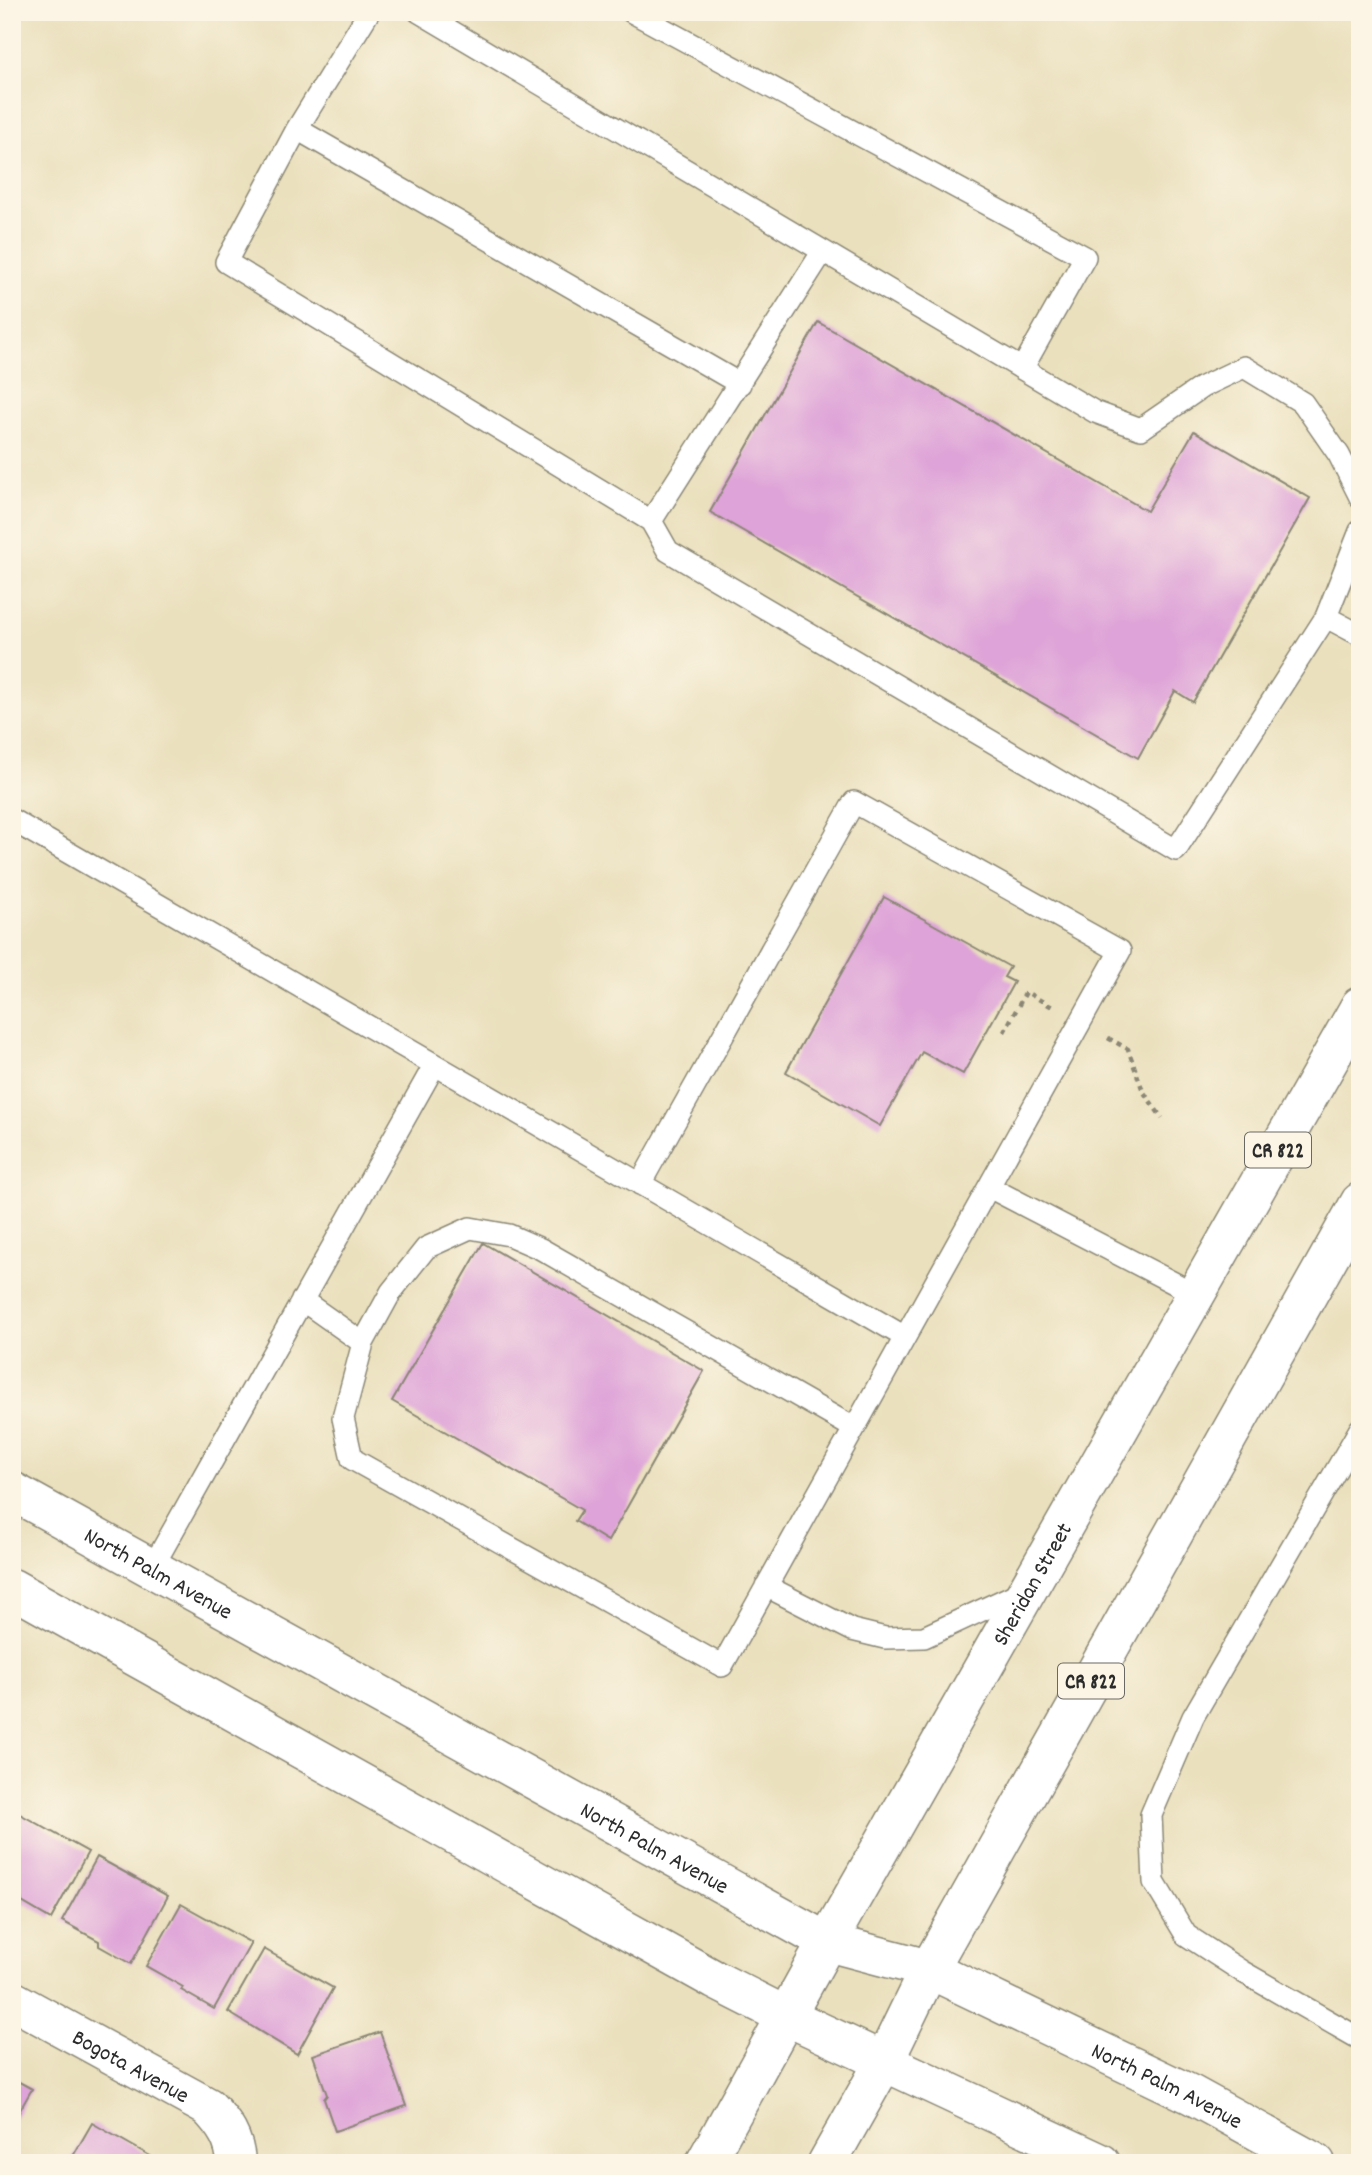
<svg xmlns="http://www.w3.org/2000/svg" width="1372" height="2175" font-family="Dekko,sans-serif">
<rect width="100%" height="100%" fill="#fcf5e5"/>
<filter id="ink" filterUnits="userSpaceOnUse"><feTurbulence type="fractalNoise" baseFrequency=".0143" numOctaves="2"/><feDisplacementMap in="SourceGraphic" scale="14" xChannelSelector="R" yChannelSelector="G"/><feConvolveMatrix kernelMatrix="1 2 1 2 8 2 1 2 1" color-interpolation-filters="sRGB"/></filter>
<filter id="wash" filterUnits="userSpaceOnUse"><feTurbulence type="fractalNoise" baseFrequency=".00686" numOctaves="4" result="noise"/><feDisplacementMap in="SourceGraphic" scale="28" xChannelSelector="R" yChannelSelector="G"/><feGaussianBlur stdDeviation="1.57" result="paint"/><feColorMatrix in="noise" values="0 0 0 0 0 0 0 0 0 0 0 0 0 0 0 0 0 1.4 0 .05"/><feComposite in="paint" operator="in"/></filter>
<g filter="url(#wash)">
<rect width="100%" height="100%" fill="#eae0bd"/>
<g id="blocks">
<path fill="#dea3d8" d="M818,322L1147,511L1194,431L1310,498L1193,702L1175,691L1138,758L710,512Z
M884,897L1010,967L1004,977L1014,982L963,1074L922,1052L880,1126L786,1072Z
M483,1243L704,1371L608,1541L575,1521L582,1510L392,1401Z
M18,1813L88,1852L51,1919L22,1902L21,1897L12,1892V1824Z
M97,1857L168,1896L131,1964L99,1946V1941L62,1921Z
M181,1904L251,1943L214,2009L181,1990L183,1987L146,1966Z
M264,1949L333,1988L297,2054L228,2012Z
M380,2032L406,2106L335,2131L324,2099L327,2095L313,2055Z
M12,2078L32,2089L12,2124Z
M92,2123L154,2158L151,2163H69Z"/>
</g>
</g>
<g filter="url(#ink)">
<use href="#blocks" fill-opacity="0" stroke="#8a8674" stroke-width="2"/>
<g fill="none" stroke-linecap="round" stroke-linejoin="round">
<g stroke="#8a8674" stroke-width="24">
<path id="lane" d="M369,12L297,129L226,262L651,521L668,551L1176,850L1326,617L1360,531
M419,12L1095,412L1141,429L1202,387L1244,367L1303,403L1339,455L1360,497
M632,12L1085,257L1022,369
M297,129L740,384
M651,521L823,251
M1326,617L1360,635
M12,820L905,1337
M989,1187L1195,1294
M302,1300L363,1343L343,1418L352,1459L722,1666L1120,951L854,802L640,1184
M363,1343L391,1292L426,1248L470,1228L509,1235L541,1249L854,1428
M1360,1429L1193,1717L1151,1815L1154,1882L1186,1935L1243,1972L1360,2039
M152,1568L434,1066
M766,1586L852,1630L885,1638L924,1637L1023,1591"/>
</g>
<g stroke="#8a8674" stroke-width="41">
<g id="street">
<path id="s1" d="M12,2000L208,2107C224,2124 235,2139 236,2163"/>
</g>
</g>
<g stroke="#8a8674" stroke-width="41">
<g id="secondary">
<path id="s2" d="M12,1491L827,1942L929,1969L1192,2095L1316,2163"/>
<path d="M12,1588L715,1980L786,2016L1101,2163"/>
</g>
</g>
<g stroke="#8a8674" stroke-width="41">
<g id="primary">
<path id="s3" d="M705,2163L827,1942L1360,1006"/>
<path d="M827,2163L884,2062L929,1969L1360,1202"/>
</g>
</g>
<path stroke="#8a8674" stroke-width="4.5" stroke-dasharray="5 5" stroke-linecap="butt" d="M1004,1032L1026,992L1054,1008
M1108,1038L1128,1049L1143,1091L1162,1118"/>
<use href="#lane" stroke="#fff" stroke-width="21"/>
<use href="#street" stroke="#fff" stroke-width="38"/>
<use href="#secondary" stroke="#fff" stroke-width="38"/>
<use href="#primary" stroke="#fff" stroke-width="38"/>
</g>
</g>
<g text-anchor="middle" stroke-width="7" stroke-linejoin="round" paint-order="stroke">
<g fill="#fcf5e5" stroke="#6a6863" stroke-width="2">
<rect x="1245" y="1132.5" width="66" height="35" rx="5"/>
<rect x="1058" y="1663.5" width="66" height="35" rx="5"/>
</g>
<g font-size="21" font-weight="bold" fill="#2b2b2b">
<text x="1278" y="1157">CR 822</text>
<text x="1091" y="1688">CR 822</text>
</g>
<g font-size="23" fill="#2b2b2b" stroke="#fcf5e5">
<text dy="8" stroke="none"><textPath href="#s2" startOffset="168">North Palm Avenue</textPath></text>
<text dy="8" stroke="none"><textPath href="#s3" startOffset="665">Sheridan Street</textPath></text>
<text dy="8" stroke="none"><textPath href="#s2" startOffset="735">North Palm Avenue</textPath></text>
<text dy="8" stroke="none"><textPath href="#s1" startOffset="136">Bogota Avenue</textPath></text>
<text dy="8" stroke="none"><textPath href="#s2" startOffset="1302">North Palm Avenue</textPath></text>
</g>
</g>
<rect width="1372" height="2175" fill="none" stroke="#fcf5e5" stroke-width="42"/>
</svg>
